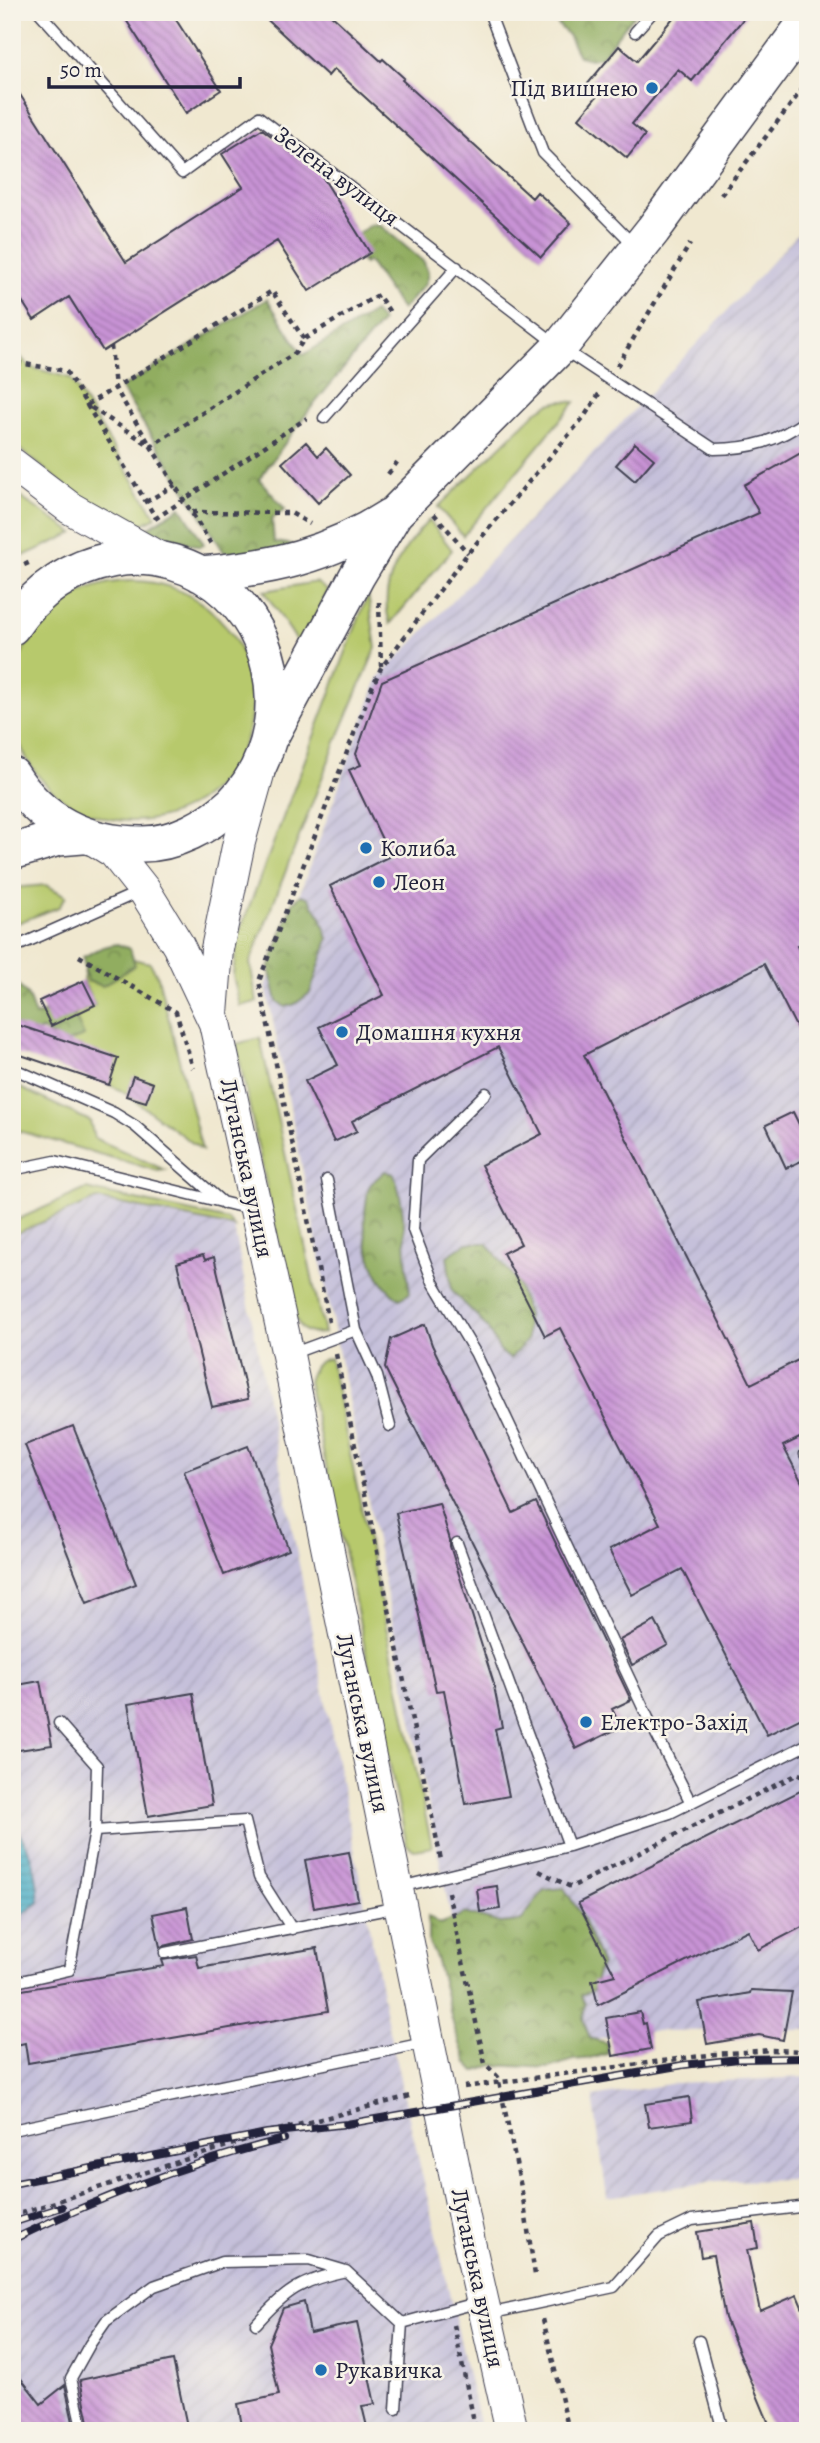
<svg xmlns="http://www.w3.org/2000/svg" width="820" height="2443" font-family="Alegreya,serif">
<defs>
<pattern id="industrial-furrows" width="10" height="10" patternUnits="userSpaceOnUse" patternTransform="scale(1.75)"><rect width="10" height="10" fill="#c5c0da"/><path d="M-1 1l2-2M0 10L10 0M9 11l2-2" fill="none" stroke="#a9a5bc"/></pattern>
<pattern id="forest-crowns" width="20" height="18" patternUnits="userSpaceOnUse" patternTransform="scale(1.75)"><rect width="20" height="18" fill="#91ad60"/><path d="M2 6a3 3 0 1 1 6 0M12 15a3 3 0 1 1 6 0" fill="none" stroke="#768c50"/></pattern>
<pattern id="water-rules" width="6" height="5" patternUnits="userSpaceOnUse" patternTransform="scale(1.75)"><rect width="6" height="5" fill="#46acc5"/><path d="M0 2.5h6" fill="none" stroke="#3a8ca1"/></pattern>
<pattern id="building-back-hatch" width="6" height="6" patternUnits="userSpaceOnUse" patternTransform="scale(1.75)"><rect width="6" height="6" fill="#c893d5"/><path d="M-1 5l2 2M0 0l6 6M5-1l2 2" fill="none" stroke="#a278ae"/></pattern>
</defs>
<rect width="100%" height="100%" fill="#f7f3e8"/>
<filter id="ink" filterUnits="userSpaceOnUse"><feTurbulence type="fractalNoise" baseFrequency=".0143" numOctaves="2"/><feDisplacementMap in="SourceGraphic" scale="14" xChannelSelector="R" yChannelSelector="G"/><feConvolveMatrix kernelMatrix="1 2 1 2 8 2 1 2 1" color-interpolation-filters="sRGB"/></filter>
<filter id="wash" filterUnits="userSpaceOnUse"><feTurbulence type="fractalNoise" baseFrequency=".00686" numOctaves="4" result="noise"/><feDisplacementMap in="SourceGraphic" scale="28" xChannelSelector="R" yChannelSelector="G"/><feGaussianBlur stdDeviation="1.57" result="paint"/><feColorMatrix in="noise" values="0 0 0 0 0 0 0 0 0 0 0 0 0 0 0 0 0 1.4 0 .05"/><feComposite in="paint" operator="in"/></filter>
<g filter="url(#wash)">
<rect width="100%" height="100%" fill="#f0e8d0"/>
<path fill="url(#industrial-furrows)" d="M808,222V2030L633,2031L480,2064L266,986L378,679L707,333Z
M97,1199L234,1227L389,2030L481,2431H12V1235Z
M808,2077V2180L718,2181L607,2197L593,2097L676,2083Z"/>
<path fill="#b7c96c" stroke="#6c7654" stroke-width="2" d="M12,348L30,367L70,378L156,517L133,529L82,499L17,447L12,441Z
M561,401L575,402L463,536L438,507L536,412L549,404Z
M12,492L74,533L23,556L12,510Z
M429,520L452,550L390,624C377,585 403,547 429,520Z
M12 701a120 120 0 1 1 240 0a120 120 0 1 1-240 0Z
M316,582L328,591L301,647L264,591Z
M368,594L376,648L336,742L250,963L257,1002L240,1006L233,976L238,936Z
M46,885L66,896L59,907L12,925V888Z
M111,954L150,963L158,977L202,1150L122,1091L50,1055L59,1022L95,1005L83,981L85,969Z
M260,1038L324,1333C305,1336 298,1328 293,1310L236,1044Z
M12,1084L90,1121L94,1138L165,1170L158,1171L12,1129Z
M86,1189L228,1220L234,1227L97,1199L12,1235V1222Z
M330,1358L432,1847L414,1850L407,1845L308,1381C313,1367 316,1361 330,1358Z"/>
<path fill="url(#forest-crowns)" stroke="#5a684e" stroke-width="2" d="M546,12H636L601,57L590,59L579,56L568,35Z
M371,225L381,226L424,262L428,274L425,284L402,310L368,261L364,264L349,240Z
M267,299L303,355L374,312L382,322L310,409L259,479L285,509L272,519L274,542L295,545L275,556L224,552L121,388Z
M181,507L204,544L200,547L146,529Z
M301,895L308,897L321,917L328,939L310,993L295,1004L285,1007L277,1001L269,968L293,902Z
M117,944L130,949L135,965L103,986L87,981L83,957L103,947Z
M12,985H18L28,996L35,1016L65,1005L76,1018L84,1036L65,1043L42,1030L27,1038H12Z
M385,1171L394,1174C408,1213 403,1252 410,1293L400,1299C371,1281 361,1235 366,1204C367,1199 367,1191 369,1187C372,1181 380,1176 385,1171Z
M467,1243H487L517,1282L527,1314V1340L510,1359L500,1351L488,1329L477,1316L452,1291L447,1256Z
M564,1888L581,1915L602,1965L598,1971L593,1991L581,1995L585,2004L583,2020L590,2038L607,2043L608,2054L593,2058L573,2060L549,2068L493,2065L475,2072L467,2063L454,2027L436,1958L428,1940V1916L440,1924L458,1917L464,1913L501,1923L521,1921L544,1890Z"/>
<path fill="url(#water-rules)" stroke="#346780" stroke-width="2" d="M12,1824C33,1848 37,1871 39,1902L12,1922Z"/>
<g id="blocks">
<path fill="url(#building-back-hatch)" d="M121,12H171L221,90L186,113Z
M259,12H328L381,61L383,59L404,78L402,80L532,198L537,192L571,223L541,257L334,69L328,76Z
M678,12H749L692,81L678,69L632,124L645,135L627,158L579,118L598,95L586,86L619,46L637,61Z
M12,82L126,262L243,187L222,154L262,129L320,173L370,253L309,291L277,241L103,351L69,297L34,320L12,285Z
M306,442L318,456L326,448L350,475L318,503L282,463Z
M635,443L654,459L635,481L616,465Z
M808,449V941L797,946L808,967V1050L764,964L584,1055L751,1384L808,1355V1434L783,1446L808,1494V1715L767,1735L682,1569L632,1595L609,1550L660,1524L560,1328L545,1336L503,1253L521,1244L481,1165L542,1134L498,1047L352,1121L357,1131L334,1142L305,1081L338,1065L319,1027L384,995L330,886L390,856L349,770L361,765L356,754L382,681L759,513L744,485Z
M83,981L95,1005L51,1026L39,1001Z
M12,1023L118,1058L109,1085L12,1052Z
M133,1076L153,1083L146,1102L126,1096Z
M793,1112L808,1143V1158L786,1168L766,1125Z
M203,1255L205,1260L214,1257L248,1399L212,1407L177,1263Z
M425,1324L432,1345L513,1513L536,1502L631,1700L612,1709L621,1727L576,1749L385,1368L391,1339Z
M73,1426L136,1584L87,1603L25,1445Z
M248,1446L289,1550L224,1575L184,1471Z
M439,1503L450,1540V1546L493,1681L502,1727L495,1729L509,1796L466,1804L444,1690L436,1691L396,1513Z
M655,1621L668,1645L632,1665L620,1640Z
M40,1681L52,1745L12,1751V1686Z
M193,1693L212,1805L148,1816L128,1704Z
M808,1787V1924L758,1950L748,1930L598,2005L592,1981L615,1975L578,1903Z
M349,1852L358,1900L314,1908L305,1860Z
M497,1886L500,1909L480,1912L477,1889Z
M187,1907L193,1939L160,1947L153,1914Z
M317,1948L328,2011L28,2063L25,2043L12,2046V2006L18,2005L16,1991L164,1966L162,1960L196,1955L199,1968Z
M751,1990L792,1992L783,2040L759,2035L707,2044L699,2002L750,1993Z
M640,2012L643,2024L646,2023L651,2049L613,2056L606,2018Z
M689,2097L692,2121L649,2127L645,2104Z
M754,2223L758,2248L747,2250L760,2311L797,2295L808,2321V2431H772L725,2318L713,2255L701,2257L697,2232Z
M304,2302L310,2333L357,2323L375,2404L362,2406L368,2431H243L238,2404L279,2395L268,2344L283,2308Z
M173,2360L188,2431H91L80,2380Z
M12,2367L41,2404L65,2385L75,2431H12Z"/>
</g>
</g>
<g filter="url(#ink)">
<use href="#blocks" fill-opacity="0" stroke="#414051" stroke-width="2"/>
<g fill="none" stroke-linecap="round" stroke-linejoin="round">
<g stroke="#414051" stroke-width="13">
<path id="service" d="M39,12L182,173L259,117L560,347L714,449C751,449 778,441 808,419
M489,12L543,153L634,245
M635,32L653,12
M324,418L457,267
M12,947L22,944L141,891
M12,1068L114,1113L135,1126L223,1203
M486,1093L418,1160L413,1230L433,1282L476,1354L648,1718L691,1803
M12,1170L55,1161L250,1209
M356,1330L377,1376L390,1426
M291,1354L356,1330L327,1180
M808,1449L805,1454L808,1460
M457,1543L569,1846
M59,1723L97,1766L95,1831
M400,1887L569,1846L670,1813L808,1744
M165,1953L398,1907
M12,1983L69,1970L95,1831L245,1821L259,1877L292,1929
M12,2130L424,2043
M488,2314L614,2287L659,2236L692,2220L808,2206
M256,2324C286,2290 302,2280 346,2271L402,2323L480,2302
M699,2341L723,2431
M396,2409L402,2323
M83,2431L71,2378L90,2344L106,2321L154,2286L222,2262L309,2260L346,2271"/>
</g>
<g stroke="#414051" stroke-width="34">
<path id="secondary" d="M12,464L70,508L159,558
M93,839L114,852L144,890L178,945L215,1023L288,1355L469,2242L512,2431
M212,1014L217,949L239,842L258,774"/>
</g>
<g stroke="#414051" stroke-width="38">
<path id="primary" d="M200,574C273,568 327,556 390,516
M12,627C60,554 161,531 228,594C286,648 289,748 232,804C208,826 175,844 142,844C87,844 42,823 12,775
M272,734L357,576L395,513L560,347L653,230L808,19
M12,852L58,838L82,836"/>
</g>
<path stroke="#414051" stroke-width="4.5" stroke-dasharray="5 5" stroke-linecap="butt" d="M721,195L808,82
M304,339L272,291L87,405L151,446L295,353L304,339L378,295L392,315
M111,346L115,388L211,544
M12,353L19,363L66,371L156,518
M617,366L690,244
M388,474L398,461
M146,502L175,485
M192,512L291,513L310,524
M434,514L468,553
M155,519L307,418
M15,569L33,561
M379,602L381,666
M79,956L176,1012L193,1068
M329,1322L259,981L372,687L381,668L468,553L584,417L599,394
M336,1354L441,1860
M539,1871L571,1887L798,1774L808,1777
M448,1892L485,2064L498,2077L522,2192L535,2275
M464,2087L716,2054L771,2050L808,2051
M12,2216L267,2133L414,2095
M543,2319L569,2431
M454,2325L476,2431"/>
<use href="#service" stroke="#fff" stroke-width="10"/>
<use href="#secondary" stroke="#fff" stroke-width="32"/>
<use href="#primary" stroke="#fff" stroke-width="35"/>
<g stroke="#22223b" stroke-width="8">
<path id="rail" d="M12,2184L267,2133L347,2124L683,2065L739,2059L808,2058
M12,2223L62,2207
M12,2240C98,2198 191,2162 284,2139"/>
</g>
<use href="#rail" stroke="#f7f3e8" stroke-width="5" stroke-dasharray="16" stroke-linecap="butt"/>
</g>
</g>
<g fill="#1f6fb2" stroke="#f7f3e8" stroke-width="2.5">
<circle cx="652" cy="88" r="7"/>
<circle cx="366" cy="848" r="7"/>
<circle cx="379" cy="882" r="7"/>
<circle cx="342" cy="1032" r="7"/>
<circle cx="586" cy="1722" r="7"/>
<circle cx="321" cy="2370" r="7"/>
</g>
<g text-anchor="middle" stroke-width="5" stroke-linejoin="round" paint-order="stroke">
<g font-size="24" fill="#22223b" stroke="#f7f3e8" text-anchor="start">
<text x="638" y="96" text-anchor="end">Під вишнею</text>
<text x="380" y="856">Колиба</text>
<text x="393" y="890">Леон</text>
<text x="356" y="1040">Домашня кухня</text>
<text x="600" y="1730">Електро-Захід</text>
<text x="335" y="2378">Рукавичка</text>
</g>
<g font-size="24" fill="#22223b" stroke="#f7f3e8">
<text transform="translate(337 176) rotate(37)" y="8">Зелена вулиця</text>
<text transform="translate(247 1168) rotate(78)" y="8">Луганська вулиця</text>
<text transform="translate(363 1723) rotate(78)" y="8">Луганська вулиця</text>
<text transform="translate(478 2278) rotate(78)" y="8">Луганська вулиця</text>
</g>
</g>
<rect width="820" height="2443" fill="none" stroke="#f7f3e8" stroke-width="42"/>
<path d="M49 77v10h191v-10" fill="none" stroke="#22223b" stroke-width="3.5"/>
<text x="60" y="77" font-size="21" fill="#22223b" stroke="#f7f3e8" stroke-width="5" paint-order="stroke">50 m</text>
</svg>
